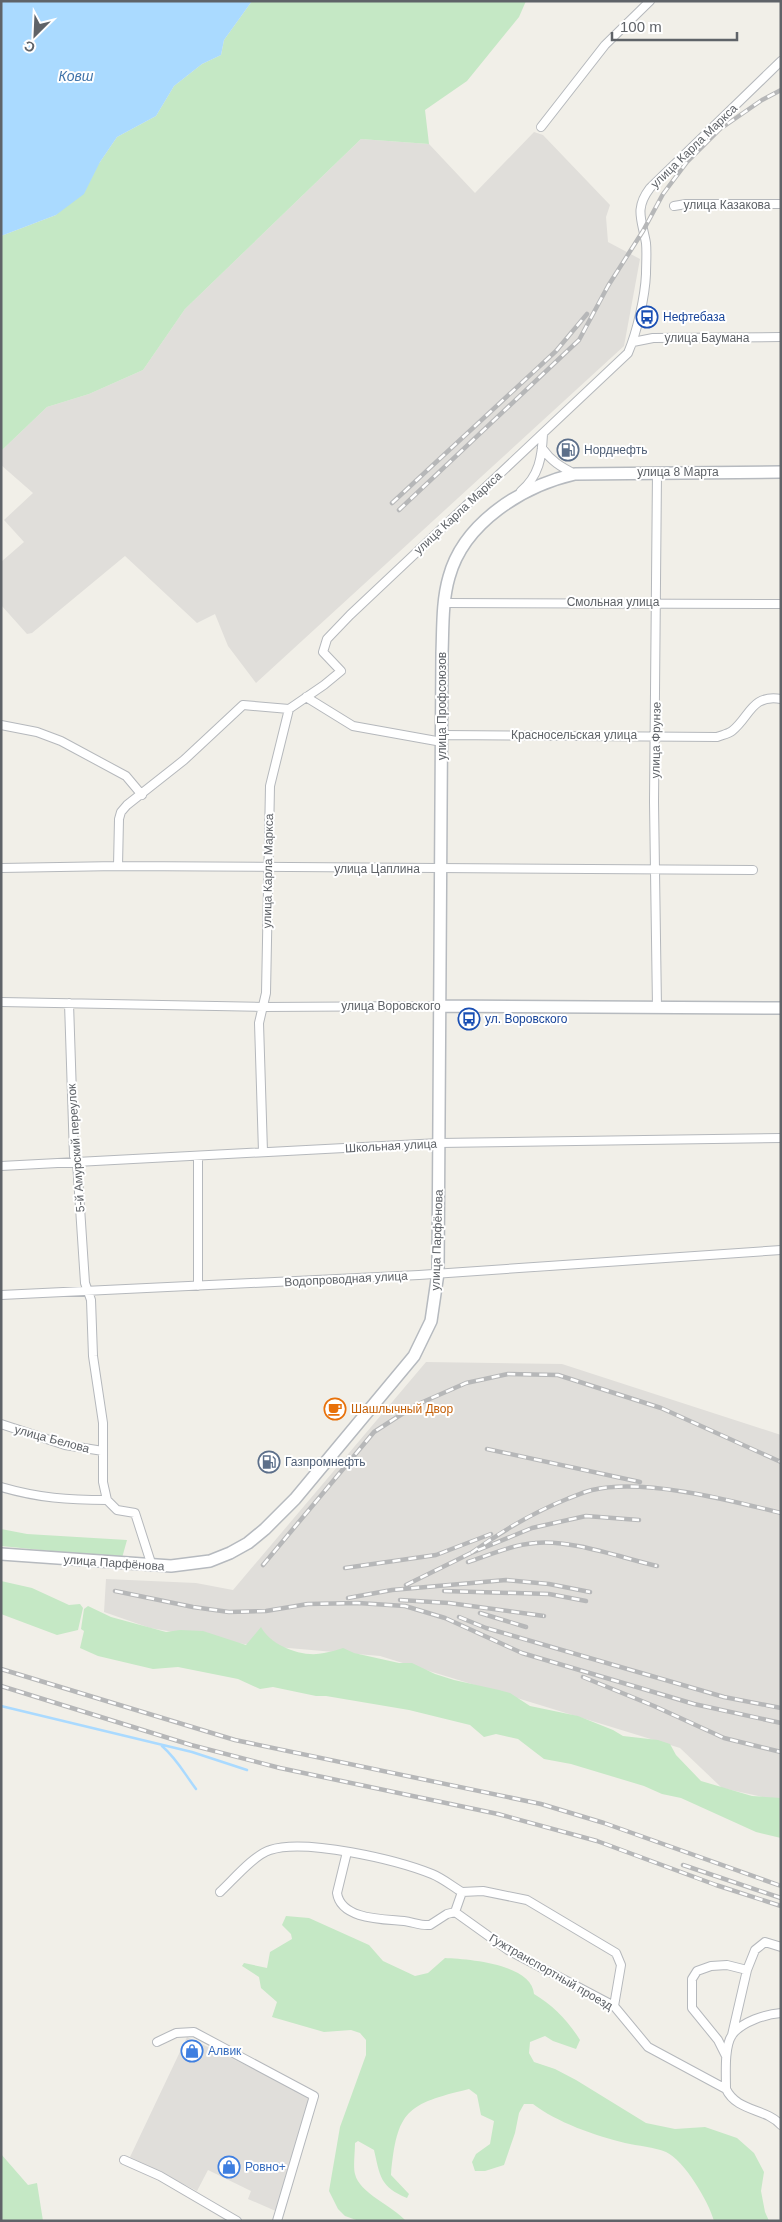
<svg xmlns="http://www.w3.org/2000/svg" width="782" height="2222" font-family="Arial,sans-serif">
<rect width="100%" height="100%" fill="#f1efe8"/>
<path fill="#e0deda" d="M534,132L543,135L610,205L606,217L608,242L640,259L624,346L256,683L228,646L215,614L197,623L125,556L32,633L27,634L1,605V562L24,542L4,520L33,493L1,465V451L47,407L89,394L143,370L185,309L361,139L429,144L475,193Z
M426,1362L562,1364L781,1435V1801L722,1788L680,1748L380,1656L244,1644L150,1628L104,1612L106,1579L196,1583L233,1590Z
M187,2037L310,2096L278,2212L248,2199L251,2191L208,2170L197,2191L130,2157Z"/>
<path fill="#c5e8c5" d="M252,1H526L519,17L467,81L425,110L429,144L361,139L185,309L143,370L89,394L47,407L1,451V236L56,215L100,162L117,137L156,116L174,86L202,64L221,55L224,40Z
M1,1529L27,1534L127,1540L122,1558L1,1546Z
M1,1581L32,1588L69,1605L80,1604L83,1608L78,1630L57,1635L1,1614Z
M88,1606L111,1617L166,1632L180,1630L203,1631L246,1645L261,1627C271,1646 303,1658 324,1653C330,1652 337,1650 343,1648L354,1653L399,1663H412L435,1674L454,1680L499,1690L510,1693L530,1706L578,1716L613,1730L623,1736L658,1740L670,1744L676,1755L701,1781L752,1796L781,1798V1838L756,1832L681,1798L662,1794L644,1786L571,1764L544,1759L518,1739L496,1734L484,1737L470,1725L409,1710L326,1696H316L273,1687L260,1689L238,1679L178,1667L153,1669L98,1656L80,1648L84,1631L81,1629L84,1609Z
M286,1916L309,1918L369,1945L383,1961L415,1976L428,1973L445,1958C468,1959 532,1964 534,1994C553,2005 569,2022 580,2040L576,2049L553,2041L545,2036L530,2042L529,2053L534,2062L555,2069L576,2080L646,2123L675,2129L705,2127L737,2138L754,2153L764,2172L761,2191L765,2212L769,2221H714C709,2202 684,2160 666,2152C654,2147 638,2146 625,2143C596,2136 556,2122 533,2104H524L519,2113L515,2133L504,2165L485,2171H475L472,2162L476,2154L490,2144L494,2121L481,2115L477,2095L469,2089C407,2104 397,2110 391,2175L409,2194L407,2198C380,2187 380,2176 374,2150L358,2141L355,2143C355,2152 353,2167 355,2174C359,2193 393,2206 406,2221H359L345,2216L338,2209L329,2191L340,2127L366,2055V2040L360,2033L351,2030L324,2032L272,2017L277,2002L261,1988L259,1977L242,1966L244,1963L267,1968L270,1952L292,1939L291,1934L282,1925Z
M1,2154L28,2185L37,2183L43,2221H1Z"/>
<path fill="#aadaff" d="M1,1H252L224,40L221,55L202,64L174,86L156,116L117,137L100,162L84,194L56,215L1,236Z"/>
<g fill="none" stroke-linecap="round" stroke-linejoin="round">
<path stroke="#aadaff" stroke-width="2.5" d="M1,1706L192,1752L247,1770
M162,1746C177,1759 184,1773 196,1789"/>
<g stroke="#b5b8bc" stroke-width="10">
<path id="minor" d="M541,127L605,45L650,1
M674,206L686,204H781
M633,342L653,338L781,337
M542,448C551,461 561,467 575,474
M657,472L654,802L657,1008
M521,491C539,476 542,457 543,434
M445,603L781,604
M306,697L353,726L442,742
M1,725L37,732L61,741L126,776L142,795
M442,735L717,737C722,735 728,734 732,731C750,717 751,694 781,699
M118,866L119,819L121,812L127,805L184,760L243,705L289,709
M1,868L118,866L753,870
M1,1002L263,1007L440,1006
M69,1003L74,1156L77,1162L85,1283L91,1300L93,1356L103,1423V1482L107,1500L117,1510L135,1513L152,1566
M263,1152L259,1023L266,993L270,786L289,709L324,685L341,671L323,652L327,639L350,615L628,353C637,332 645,297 646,274C646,264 647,253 646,243C642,220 634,209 650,188L781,61
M1,1166L439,1143L781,1138
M198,1286V1157
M1,1295L419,1275L781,1250
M1,1424L65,1445L103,1451
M1,1487C39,1498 68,1500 107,1500
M347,1852L337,1893C341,1920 384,1919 404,1921C413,1922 421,1926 430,1925L447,1914L455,1912
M220,1892C233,1880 254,1855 270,1850C305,1838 397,1860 432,1874C442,1878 452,1886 462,1892L455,1912L508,1950L614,2006L648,2047L726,2089C737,2112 766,2108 781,2125
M462,1892L483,1891L527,1900L616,1953L621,1965L614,2006
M747,1970L755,1950L765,1942L781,1947
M157,2042L176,2033L194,2032L314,2096L277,2221
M726,2056L718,2040L692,2008V1979L697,1971L711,1966L727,1965L747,1970L732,2035
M726,2089C726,2074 724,2047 732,2035C741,2022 766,2014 781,2013
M124,2160L160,2176L237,2221"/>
</g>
<g stroke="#b6babf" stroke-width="14">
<path id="secondary" d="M440,1006L781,1008
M1,1554L171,1566L210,1561L230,1553L248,1543L265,1529L295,1499L414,1356L431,1321L438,1273L442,653C443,628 442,601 449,577C464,522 523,486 575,474L781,472"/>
</g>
<use href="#minor" stroke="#fff" stroke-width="8"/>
<use href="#secondary" stroke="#fff" stroke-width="11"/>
<g stroke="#b6b7b8" stroke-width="4.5">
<path id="rail" d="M392,503L556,351L587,314
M399,510L579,340L608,286L643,231L663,194L687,162L720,129L762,100L781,90
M487,1449L640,1482
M471,1553C502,1531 532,1513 567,1499C575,1496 584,1492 592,1490C644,1478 729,1500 781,1513
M468,1562C489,1555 512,1545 535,1543C570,1539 622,1558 657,1566
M263,1565L374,1432L416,1405L466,1383L508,1374L558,1375L661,1408L781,1462
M345,1568L436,1555L491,1534
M406,1585L471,1553L532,1528L586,1516L639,1520
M115,1591L193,1607L229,1612L266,1611L308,1604L358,1603L405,1606L445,1618L522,1653L694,1704L781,1723
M444,1591L549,1594L586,1601
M348,1598L392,1590L506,1580L549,1584L590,1592
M400,1600L449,1603L544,1616
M480,1613L526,1627
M459,1617L486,1628L724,1697L781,1708
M1,1669L235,1740L541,1804L604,1823L781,1886
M583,1677L654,1706L724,1738L781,1752
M1,1686L191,1745L280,1768L498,1814L597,1841L716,1885L781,1906
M683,1865L781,1898"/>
</g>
<use href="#rail" stroke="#fff" stroke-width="2.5" stroke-dasharray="8" stroke-linecap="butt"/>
</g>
<defs>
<g id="bus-ring" transform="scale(1.125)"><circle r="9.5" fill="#fff" stroke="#1a4fb4" stroke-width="1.5"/><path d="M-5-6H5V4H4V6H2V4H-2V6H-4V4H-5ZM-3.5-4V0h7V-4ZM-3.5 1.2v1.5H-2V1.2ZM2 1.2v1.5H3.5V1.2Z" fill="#1a4fb4"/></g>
<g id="fuel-ring" transform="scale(1.125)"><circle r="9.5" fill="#fff" stroke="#5c6f8a" stroke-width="1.5"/><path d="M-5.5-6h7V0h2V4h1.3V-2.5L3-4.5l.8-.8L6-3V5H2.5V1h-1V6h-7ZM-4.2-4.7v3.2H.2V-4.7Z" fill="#5c6f8a"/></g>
<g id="cafe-ring" transform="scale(1.125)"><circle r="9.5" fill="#fff" stroke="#e8710a" stroke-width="1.5"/><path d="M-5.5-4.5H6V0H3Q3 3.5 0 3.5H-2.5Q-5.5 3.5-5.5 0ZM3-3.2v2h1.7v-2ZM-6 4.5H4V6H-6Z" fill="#e8710a"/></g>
<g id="shop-ring" transform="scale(1.125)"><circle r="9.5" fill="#fff" stroke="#3f7fe0" stroke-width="1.5"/><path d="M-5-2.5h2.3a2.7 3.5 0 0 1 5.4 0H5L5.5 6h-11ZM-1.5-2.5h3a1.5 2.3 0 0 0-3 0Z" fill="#3f7fe0"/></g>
</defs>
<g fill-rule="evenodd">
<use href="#bus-ring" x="647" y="317"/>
<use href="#fuel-ring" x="568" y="450"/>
<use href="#bus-ring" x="469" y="1019"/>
<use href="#cafe-ring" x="335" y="1409"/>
<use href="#fuel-ring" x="269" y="1462"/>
<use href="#shop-ring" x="192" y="2051"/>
<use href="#shop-ring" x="229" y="2167"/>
</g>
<g text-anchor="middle" stroke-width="4" stroke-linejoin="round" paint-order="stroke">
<g font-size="12" fill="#5f6368" stroke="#fff">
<text transform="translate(694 146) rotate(-44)" y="4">улица Карла Маркса</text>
<text x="727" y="209">улица Казакова</text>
<text x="707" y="342">улица Баумана</text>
<text x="678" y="476">улица 8 Марта</text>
<text transform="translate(458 513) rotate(-43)" y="4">улица Карла Маркса</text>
<text x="613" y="606">Смольная улица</text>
<text transform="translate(442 706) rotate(-90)" y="4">улица Профсоюзов</text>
<text x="574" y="739">Красносельская улица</text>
<text transform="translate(656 740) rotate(-89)" y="4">улица Фрунзе</text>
<text x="377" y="873">улица Цаплина</text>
<text transform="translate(268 871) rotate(-89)" y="4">улица Карла Маркса</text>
<text x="391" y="1010">улица Воровского</text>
<text transform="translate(391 1146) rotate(-3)" y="4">Школьная улица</text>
<text transform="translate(76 1148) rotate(-94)" y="4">5-й Амурский переулок</text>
<text transform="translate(437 1240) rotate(-88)" y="4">улица Парфёнова</text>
<text transform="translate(346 1279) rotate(-3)" y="4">Водопроводная улица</text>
<text transform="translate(52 1439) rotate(15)" y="4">улица Белова</text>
<text transform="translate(114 1563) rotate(4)" y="4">улица Парфёнова</text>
<text transform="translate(551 1972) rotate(30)" y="4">Гужтранспортный проезд</text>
</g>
<g font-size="12" fill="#164399" stroke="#fff" text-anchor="start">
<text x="663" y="321">Нефтебаза</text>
<text x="485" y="1023">ул. Воровского</text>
</g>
<g font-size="12" fill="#4e5e75" stroke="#fff" text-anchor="start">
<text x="584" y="454">Норднефть</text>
<text x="285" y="1466">Газпромнефть</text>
</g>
<g font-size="12" fill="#c56008" stroke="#fff" text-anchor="start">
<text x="351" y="1413">Шашлычный Двор</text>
</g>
<g font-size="12" fill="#366cbe" stroke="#fff" text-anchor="start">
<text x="208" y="2055">Алвик</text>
<text x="245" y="2171">Ровно+</text>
</g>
<g font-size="14" font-style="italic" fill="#4174aa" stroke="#fff">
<text x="76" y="81">Ковш</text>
</g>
</g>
<rect width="782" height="2222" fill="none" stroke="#5f6368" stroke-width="5"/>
<g transform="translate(35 35) rotate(204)" stroke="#ffffff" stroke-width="4" paint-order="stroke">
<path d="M0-4L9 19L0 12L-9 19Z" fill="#5f6368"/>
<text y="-8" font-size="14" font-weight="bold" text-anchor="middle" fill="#5f6368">С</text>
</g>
<path d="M612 32v8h125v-8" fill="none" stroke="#5f6368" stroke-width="2.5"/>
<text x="620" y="32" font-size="15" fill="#5f6368" stroke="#ffffff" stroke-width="4" paint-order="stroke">100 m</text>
</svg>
